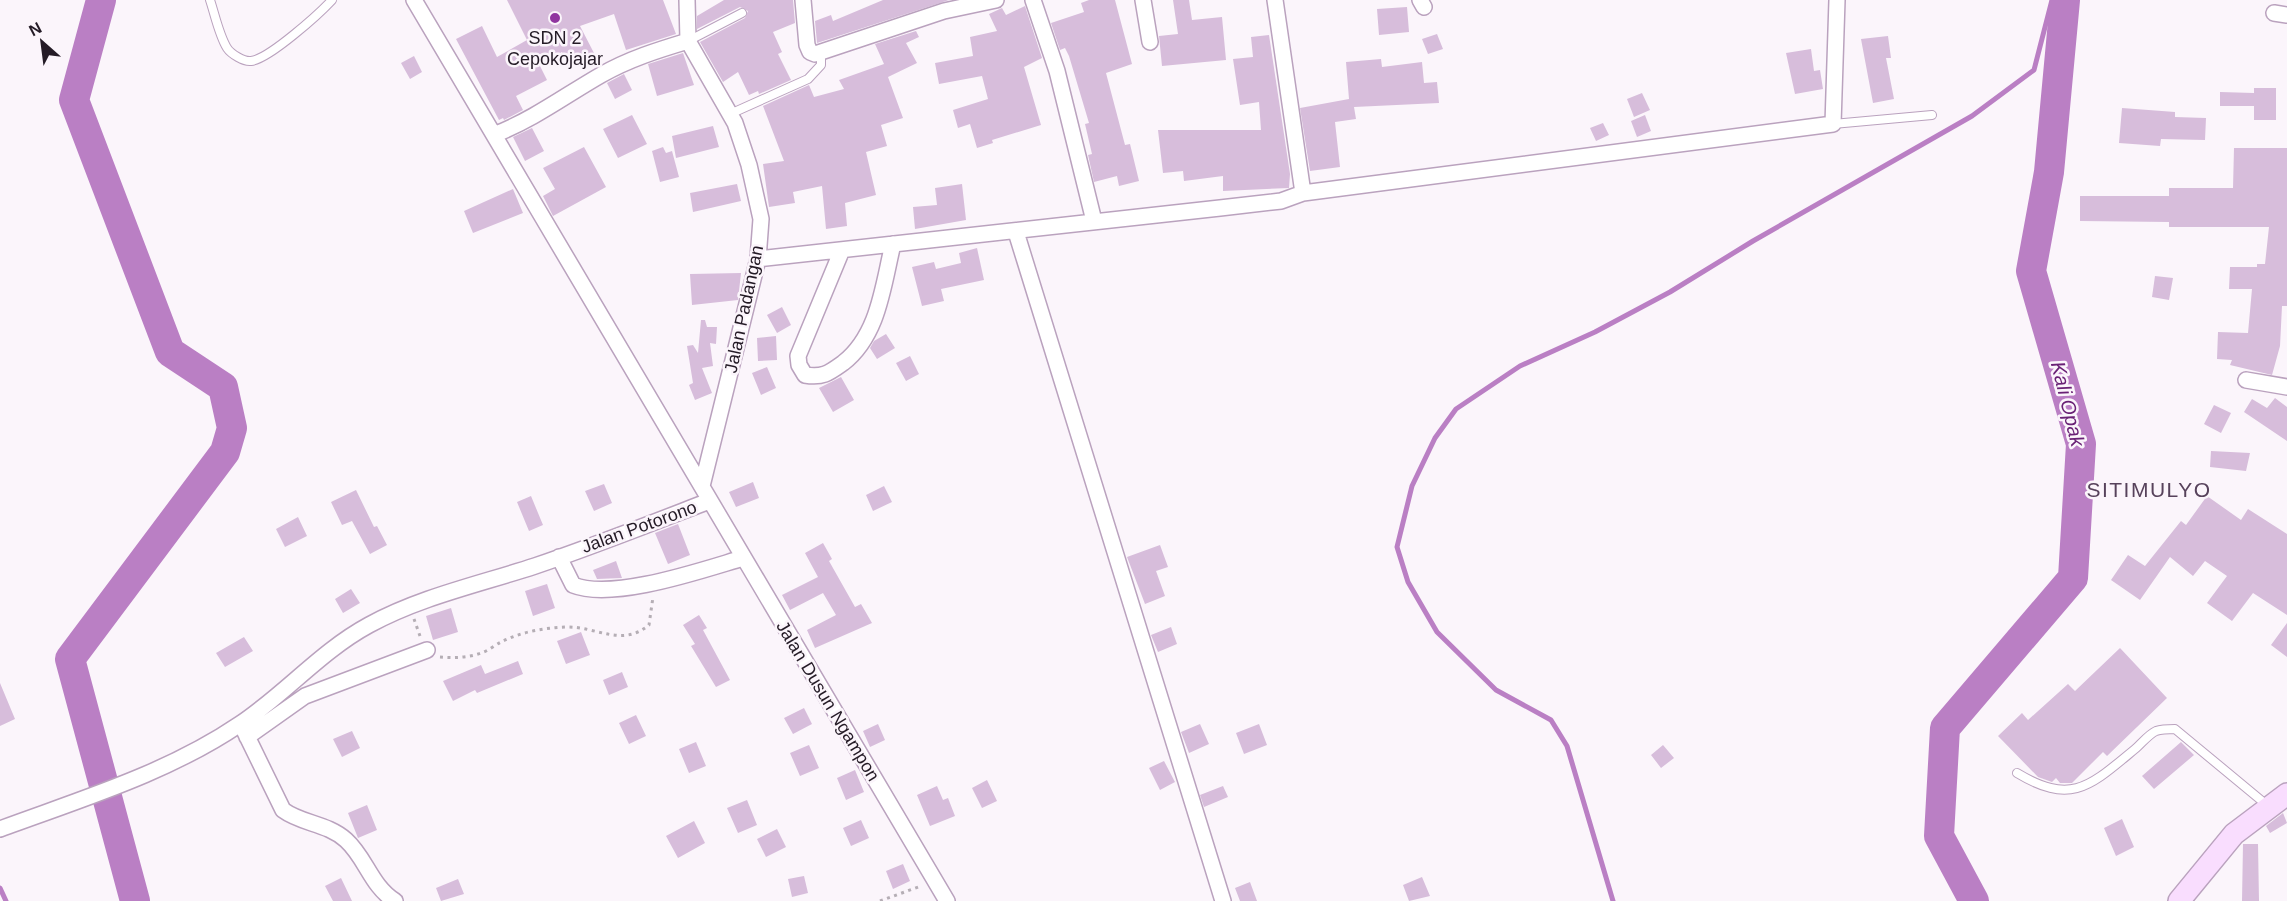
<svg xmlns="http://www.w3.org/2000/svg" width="2287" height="901" font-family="Arial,sans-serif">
<rect width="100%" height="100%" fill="#fbf5fb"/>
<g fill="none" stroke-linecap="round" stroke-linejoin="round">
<path stroke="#ba7fc4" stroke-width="5" d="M0,888L6,901
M1613,901L1567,746L1551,720L1496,690L1437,632L1408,582L1397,547L1412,486L1435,438L1456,409L1520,366L1595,332L1670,292L1753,241L1972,116L2034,70L2052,0"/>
<path stroke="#ba7fc4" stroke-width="30" d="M101,0L74,100L170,352L223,387L232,428L225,452L70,659L135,901
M1974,901L1939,836L1945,728L2073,578L2081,444L2031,271L2049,172L2065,0"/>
</g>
<path fill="#d7bddb" d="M507,0H663L676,34L626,50L614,14L580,26L595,55L570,68L562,52L539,64L547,80L516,96L523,110L504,120L503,118L499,120L456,39L482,26L497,57L527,40Z
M724,0H793L795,23L773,32L782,52L778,54L791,80L759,94L758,91L749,95L738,72L723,82L700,42L745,18L748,11L740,7L697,29V16Z
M883,0H949L817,43L815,21L831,15L833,21Z
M1089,0H1115L1132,64L1106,73L1125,145L1130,144L1139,181L1119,186L1117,176L1094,182L1088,155L1092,154L1085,124L1089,123L1069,56L1065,48L1060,50L1051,23L1084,12L1081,3Z
M1173,0H1189L1192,20L1222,17L1226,60L1162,66L1159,36L1178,34Z
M1025,6L1042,58L1024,67L1041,125L992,140L993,143L977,148L970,124L958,128L953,110L988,99L982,76L939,84L935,63L973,56L970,37L997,31L989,14L1002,8L1006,15Z
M1407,7L1409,32L1379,35L1377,9Z
M916,31L919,37L906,43L917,63L888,77L903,118L881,125L887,146L866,152L876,195L845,203L847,226L826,229L822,186L793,192L795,203L769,207L763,164L784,161L763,106L809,85L814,97L844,89L839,80L884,64L875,44Z
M1437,34L1443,49L1428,54L1422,39Z
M1269,35L1290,174L1289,188L1223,191V176L1184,181L1183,171L1163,173L1158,130H1261L1259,102L1240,105L1233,59L1253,57L1251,37Z
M1888,36L1891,58H1886L1894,99L1873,103L1861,39Z
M1811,49L1814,71L1820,70L1823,89L1795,94L1786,53Z
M683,53L694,85L657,96L648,64Z
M414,56L422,72L410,79L401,63Z
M1381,59L1382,67L1422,62L1424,83L1437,82L1439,103L1354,107L1356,119L1335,122L1340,167L1310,171L1300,108L1349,99L1346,62Z
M624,74L632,90L615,99L607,83Z
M2254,88H2276V120H2254V106H2220V92L2254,93Z
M1642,93L1650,110L1634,117L1627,99Z
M2122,108L2175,112V117L2206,118L2205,140L2161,139L2160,146L2119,143Z
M632,115L647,144L618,158L603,129Z
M1645,115L1651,131L1637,137L1631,121Z
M1603,123L1609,135L1596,141L1590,128Z
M713,126L719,147L676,158L672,136Z
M532,128L544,151L525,161L513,137Z
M584,147L606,187L553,216L543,196L555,189L543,168Z
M663,147L666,153L672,151L679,177L660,182L652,151Z
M2234,148H2287V306H2282L2280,346L2272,375L2230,365L2232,360L2217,359L2218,332L2248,333L2252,289H2229L2230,267H2257V264H2265L2269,227H2169V222L2080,221V196H2169V188H2233Z
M737,184L741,201L693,212L690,193Z
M962,184L966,220L915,229L913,207L937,205L935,188Z
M513,189L523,213L473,233L464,211Z
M977,248L984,280L941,289L944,301L922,306L912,267L934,262L936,269L961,263L959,253Z
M741,273L738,300L692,305L690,274Z
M2155,276L2173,278L2169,300L2152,297Z
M782,307L791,325L777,333L767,315Z
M701,320H705L707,327H717L716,344L710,343L713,366L702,368L712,393L695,400L689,385L693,383L687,346L693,345L698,353Z
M886,334L895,348L877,359L870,348L874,341Z
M776,336L777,360L758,361L757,338Z
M910,356L919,374L906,381L896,363Z
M767,367L776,388L761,395L752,373Z
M841,377L854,400L833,412L819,388Z
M2275,398L2287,407V441L2244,412L2252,399L2267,408Z
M2214,405L2231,413L2221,433L2204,424Z
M2211,451L2250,453L2246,471L2210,467Z
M753,482L759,498L736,507L729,492Z
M604,484L612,503L594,511L585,491Z
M884,486L892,502L873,511L866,495Z
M356,490L374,527L377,526L387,545L370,554L352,521L342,525L331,502Z
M531,496L543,525L529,531L517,502Z
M2207,496L2241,520L2248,509L2287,534V615L2253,593L2232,621L2207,603L2227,576L2205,561L2193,576L2170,557L2140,600L2111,580L2128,555L2145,566L2181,521L2186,525Z
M298,517L307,536L285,547L276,529Z
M678,524L690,555L668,564L655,533Z
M823,543L832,559L829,561L855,607L861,604L872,623L815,648L807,630L836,615L823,593L790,610L782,595L818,577L805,553Z
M1160,545L1168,567L1156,571L1165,596L1145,604L1127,557Z
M616,561L622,578L597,579L593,570Z
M547,584L555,608L533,616L525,591Z
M351,589L360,603L343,613L335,599Z
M451,608L458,632L433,640L426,616Z
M699,615L707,628L703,630L730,680L716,687L691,646L695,644L683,625Z
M2287,623V657L2271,645Z
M1171,627L1177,644L1158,652L1151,635Z
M581,632L590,655L566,664L557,641Z
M244,637L253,651L225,667L216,653Z
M2120,648L2167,698L2107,756L2103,752L2072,783H2060L2056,778L2052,782L2038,777L1998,736L2022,713L2028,720L2068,684L2075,691Z
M518,661L523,674L477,693L475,690L453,701L443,681L481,665L485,674Z
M622,672L628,687L609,695L603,680Z
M0,683L15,719L0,726Z
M804,708L812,724L793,734L784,718Z
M636,715L646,736L629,744L619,723Z
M878,724L885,740L870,747L863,731Z
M1200,724L1209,744L1189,753L1181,732Z
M1259,724L1267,745L1244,754L1236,733Z
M352,731L360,748L342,757L333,739Z
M696,742L706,766L689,773L679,749Z
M2181,742L2194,755L2154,789L2142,776Z
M809,745L819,768L800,776L790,753Z
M1663,745L1674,758L1661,768L1651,755Z
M1164,761L1175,782L1160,790L1149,768Z
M855,770L864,792L846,800L837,778Z
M987,780L997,801L982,808L972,788Z
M937,786L943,800L948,798L955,816L930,826L917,795Z
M1223,786L1228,797L1204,807L1200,795Z
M747,800L757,825L738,833L727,808Z
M367,805L377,830L358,838L348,813Z
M2283,813L2287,823L2270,833L2266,826Z
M2122,819L2134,847L2116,856L2104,828Z
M861,820L869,838L851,846L843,828Z
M694,821L705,843L678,858L666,836Z
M777,829L786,847L766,857L757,839Z
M2243,844H2258L2259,901H2242Z
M903,864L910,881L893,889L886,871Z
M804,876L808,893L792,897L788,879Z
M1422,877L1430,896L1409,901L1403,885Z
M341,878L352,901H333L325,886Z
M458,879L464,894L441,901L436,888Z
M1250,882L1257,901H1240L1235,888Z"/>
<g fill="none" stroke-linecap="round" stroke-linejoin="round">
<g stroke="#baa2be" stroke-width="10">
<path id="service" d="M210,0C215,15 219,35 227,48C231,54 244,62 251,61C269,59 319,14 332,0
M688,41L742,13
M730,114L808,79L821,65V52
M1833,124L1932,115
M2017,773C2072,806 2090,786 2135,749C2141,744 2149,734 2156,731C2162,729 2169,729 2175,729L2268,806"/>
</g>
<g stroke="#baa2be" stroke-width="18">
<path id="minor" d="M414,0L947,901
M687,0L688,41L735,123L749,165L761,219L758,259L702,486
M803,0L807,45L810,52L815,54L944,11L996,0
M1033,0L1057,71L1094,221
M1143,0L1150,42
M1420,0L1424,7
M2274,13L2287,15
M496,134C534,119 566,95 601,75C629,59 658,50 688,41
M1303,193L1833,124L1837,0
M1016,232L1223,901
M842,250L798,356L799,365L805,375C823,378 829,373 843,363C879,335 883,285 893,244
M758,259L1220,208L1281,201L1303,193L1275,0
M2246,380L2287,387
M559,557L573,585C613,601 702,570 743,558
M241,724L283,810C302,824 327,823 346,840C366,858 371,886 395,901
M247,737L305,696L427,650
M0,829C81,799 168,773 240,724C285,694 321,651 369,625C420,597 480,584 535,566C594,546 652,523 709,501"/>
</g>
<g stroke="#baa2be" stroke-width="24">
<path id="secondary" d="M2179,901L2234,834L2287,794"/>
</g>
<path stroke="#b5aeb5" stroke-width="3" stroke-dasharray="3 4.5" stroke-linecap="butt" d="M414,619L420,636
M440,657C453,658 468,658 481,653C488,651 495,645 501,642C521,632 543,628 565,627C597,626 621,648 649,625L653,597
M880,901L921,886"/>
<use href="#service" stroke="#fff" stroke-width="8"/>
<use href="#minor" stroke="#fff" stroke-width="15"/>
<use href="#secondary" stroke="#f9ddfe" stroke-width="21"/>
</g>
<circle fill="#90359f" stroke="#fbf5fb" stroke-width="2" cx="555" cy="18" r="6"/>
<g text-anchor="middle" stroke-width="5" stroke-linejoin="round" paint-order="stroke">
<g font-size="18" fill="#241b26" stroke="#fbf5fb">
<text x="555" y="44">SDN 2<tspan x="555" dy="21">Cepokojajar</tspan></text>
</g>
<g font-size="18" fill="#241b26" stroke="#fbf5fb">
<text transform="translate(744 309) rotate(-78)" y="6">Jalan Padangan</text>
<text transform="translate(639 527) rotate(-20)" y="6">Jalan Potorono</text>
<text transform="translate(828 701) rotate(59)" y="6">Jalan Dusun Ngampon</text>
</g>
<g font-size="20" font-style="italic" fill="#692175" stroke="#fbf5fb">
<text transform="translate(2068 404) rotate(76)" y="7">Kali Opak</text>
</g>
<g font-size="21" letter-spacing="1.5" fill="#57425b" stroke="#fbf5fb">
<text x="2149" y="497">SITIMULYO</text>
</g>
</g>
<g transform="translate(42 42) rotate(332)" stroke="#fbf5fb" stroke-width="4.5" paint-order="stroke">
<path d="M0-4.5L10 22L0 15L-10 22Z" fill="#241b26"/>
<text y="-9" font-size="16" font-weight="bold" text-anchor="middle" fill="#241b26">N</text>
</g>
</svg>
